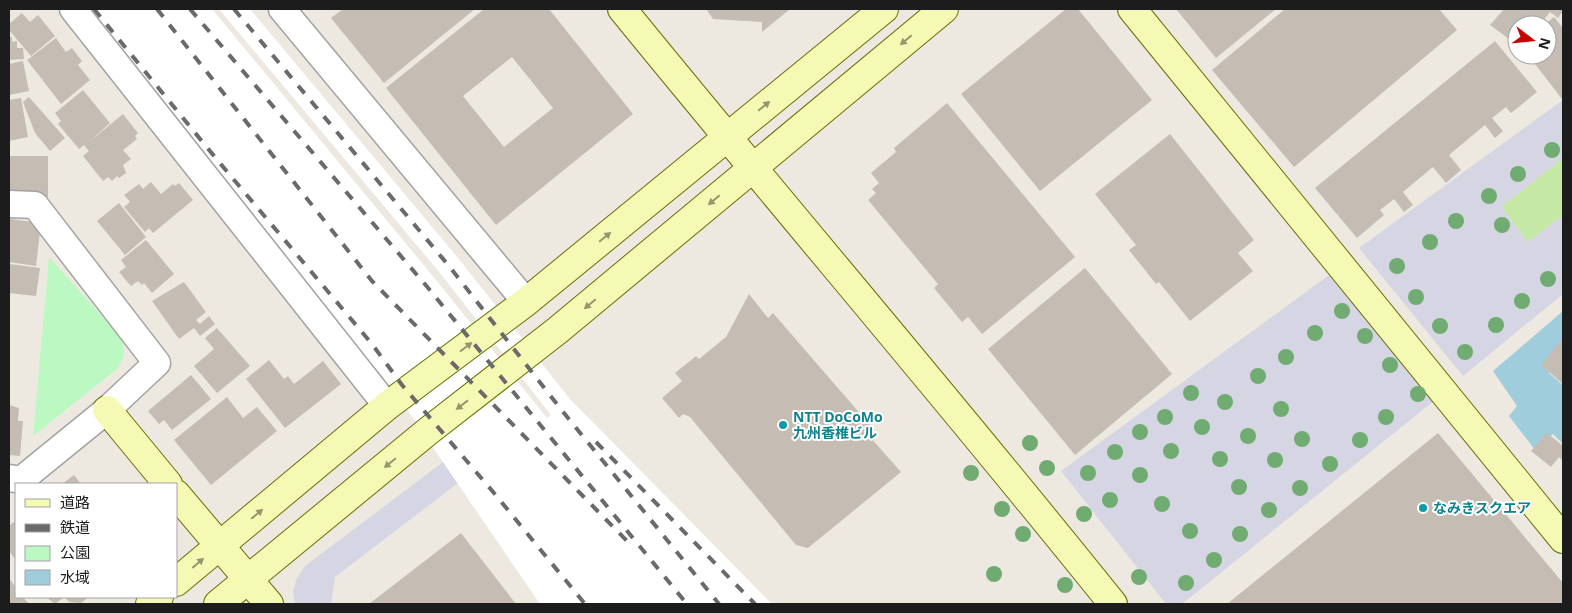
<svg xmlns="http://www.w3.org/2000/svg" width="1572" height="613" font-family="'Open Sans','Noto Sans JP',sans-serif">
<rect width="100%" height="100%" fill="#ede9e1"/>
<path fill="#c5e9a5" d="M1563,158V215L1528,242L1501,207Z"/>
<path fill="#bcf9c2" d="M49,257L123,340L124,356L117,369L33,436Z"/>
<path fill="#d6d5e3" d="M1563,100V158L1501,207L1528,242L1563,215V294L1463,376L1359,248Z
M1332,273L1435,400L1182,604H1166L1061,471Z
M443,462L458,483L335,577L331,604H295L293,591L297,578L305,566Z"/>
<path fill="#a0cddc" d="M1563,311V355L1549,373L1563,385V444L1553,434L1535,450L1509,416L1517,406L1493,371Z"/>
<path fill="#fff" d="M80,9H212L436,280L547,418L551,415L440,273L219,9H250L458,258L570,399L772,604H540L406,408Z"/>
<path fill="#c5bcb4" fill-rule="evenodd" d="M343,9H475L384,83L331,18Z
M484,9H549L633,114L496,225L386,88ZM512,57L553,108L504,147L463,96Z
M706,9H790L762,32V22L713,19Z
M1066,9H1078L1152,100L1040,191L961,94Z
M1176,9H1276L1216,58Z
M1285,9H1439L1457,30L1294,167L1212,70Z
M1504,9H1563V11L1558,18L1550,12L1540,25H1517V45L1490,25Z
M22,13L30,22L38,15L55,36L31,56L9,30V24Z
M1554,17L1563,28L1562,99L1528,55H1547V25H1544Z
M9,37H12V42L17,41V48H23L24,59L9,60Z
M56,38L66,52L72,48L82,61L78,65L90,80L61,104L27,60Z
M1495,41L1537,92L1511,113L1506,107L1492,118L1503,131L1495,138L1485,125L1449,155L1461,170L1446,183L1433,167L1403,192L1413,205L1404,212L1394,199L1380,210L1384,215L1357,238L1315,188Z
M23,61L29,91L9,95V64Z
M83,90L110,123L89,142L123,114L138,133L135,136L137,139L123,150L131,159L123,165L126,173L119,178L117,176L112,181L108,177L103,181L83,156L89,151L84,145L79,149L58,124L61,121L55,113Z
M29,97L65,138L50,151L35,133L23,102Z
M21,98L28,137L9,141V100Z
M947,103L1075,257L982,334L968,317L962,322L934,288L938,284L868,200L876,193L872,189L879,183L871,173L896,152L894,148Z
M1170,134L1254,240L1238,253L1253,271L1190,321L1159,282L1156,284L1129,250L1136,245L1095,194Z
M9,156H48V197H9Z
M151,182L161,194L173,184L175,186L179,183L193,200L153,233L149,228L145,232L124,207L130,202L124,195L139,184L143,189Z
M119,203L146,237L125,255L97,221Z
M10,219L41,223L36,266L9,262Z
M146,240L174,274L152,293L144,283L142,285L138,281L131,286L119,272L126,267L121,260Z
M9,264L40,268L36,296L9,293Z
M1085,268L1172,374L1075,455L988,349Z
M184,282L206,312L196,320L200,324L209,316L215,324L200,336L194,328L179,339L152,301Z
M749,294L768,318L773,313L876,432L870,437L901,472L808,548L796,545L690,417L683,414L679,418L662,398L682,381L675,373L696,356L699,359L726,337Z
M217,328L250,366L217,393L194,366L214,349L205,338Z
M1563,338V384L1541,365Z
M269,360L284,379L288,376L294,384L323,361L341,384L285,428L246,379Z
M191,375L211,399L172,430L164,420L159,424L148,411Z
M227,397L243,418L257,407L277,431L211,485L174,440Z
M9,405L19,408L18,421H23L20,456L9,455Z
M1438,433L1563,583V604H1227Z
M1547,433L1563,446V461L1559,457L1551,467L1531,451Z
M74,475L81,484H62Z
M14,522L16,524V560L9,551V526Z
M461,533L516,604H369Z
M9,578L16,588V597H23L29,604H9Z
M46,597H64L55,604Z
M65,597H89L81,603L69,602Z"/>
<g fill="none" stroke-linecap="round" stroke-linejoin="round">
<g stroke="#a3a3a3" stroke-width="29">
<path id="street" d="M73,9L387,406
M282,9L526,302
M9,204L35,205L157,363L107,410L21,480L9,478"/>
</g>
<g stroke="#637104" stroke-width="30">
<path id="secondary" d="M622,9C784,208 952,403 1113,604
M1132,9L1563,539
M107,410L168,484
M176,494L269,604
M176,582L387,406L526,302L884,9
M150,604L159,597
M218,604L427,432L558,330L944,9"/>
</g>
<use href="#street" stroke="#fff" stroke-width="26"/>
<use href="#secondary" stroke="#f4f9b3" stroke-width="28"/>
<path stroke="#6a6a6a" stroke-width="4" stroke-dasharray="10 10" stroke-linecap="butt" d="M94,9L219,162L372,344L402,385L494,493L585,604
M157,9L372,281L628,542
M190,9L429,289L687,604
M234,9L449,266L560,408L719,604
M596,442L755,604"/>
</g>
<g fill="#70ab71">
<circle cx="1552" cy="150" r="8"/>
<circle cx="1518" cy="174" r="8"/>
<circle cx="1489" cy="196" r="8"/>
<circle cx="1456" cy="221" r="8"/>
<circle cx="1502" cy="225" r="8"/>
<circle cx="1430" cy="242" r="8"/>
<circle cx="1397" cy="266" r="8"/>
<circle cx="1548" cy="279" r="8"/>
<circle cx="1416" cy="297" r="8"/>
<circle cx="1522" cy="301" r="8"/>
<circle cx="1342" cy="311" r="8"/>
<circle cx="1496" cy="325" r="8"/>
<circle cx="1440" cy="326" r="8"/>
<circle cx="1315" cy="333" r="8"/>
<circle cx="1365" cy="336" r="8"/>
<circle cx="1465" cy="352" r="8"/>
<circle cx="1286" cy="357" r="8"/>
<circle cx="1390" cy="365" r="8"/>
<circle cx="1258" cy="376" r="8"/>
<circle cx="1191" cy="393" r="8"/>
<circle cx="1418" cy="394" r="8"/>
<circle cx="1225" cy="402" r="8"/>
<circle cx="1281" cy="409" r="8"/>
<circle cx="1165" cy="417" r="8"/>
<circle cx="1386" cy="417" r="8"/>
<circle cx="1202" cy="427" r="8"/>
<circle cx="1140" cy="432" r="8"/>
<circle cx="1248" cy="436" r="8"/>
<circle cx="1302" cy="439" r="8"/>
<circle cx="1360" cy="440" r="8"/>
<circle cx="1030" cy="443" r="8"/>
<circle cx="1171" cy="451" r="8"/>
<circle cx="1115" cy="452" r="8"/>
<circle cx="1220" cy="459" r="8"/>
<circle cx="1275" cy="460" r="8"/>
<circle cx="1330" cy="464" r="8"/>
<circle cx="1047" cy="468" r="8"/>
<circle cx="971" cy="473" r="8"/>
<circle cx="1088" cy="473" r="8"/>
<circle cx="1140" cy="475" r="8"/>
<circle cx="1239" cy="487" r="8"/>
<circle cx="1300" cy="488" r="8"/>
<circle cx="1110" cy="500" r="8"/>
<circle cx="1162" cy="504" r="8"/>
<circle cx="1002" cy="509" r="8"/>
<circle cx="1269" cy="510" r="8"/>
<circle cx="1084" cy="514" r="8"/>
<circle cx="1190" cy="531" r="8"/>
<circle cx="1023" cy="534" r="8"/>
<circle cx="1240" cy="534" r="8"/>
<circle cx="1214" cy="560" r="8"/>
<circle cx="994" cy="574" r="8"/>
<circle cx="1139" cy="577" r="8"/>
<circle cx="1186" cy="583" r="8"/>
<circle cx="1065" cy="585" r="8"/>
</g>
<defs><path id="oneway-solid" d="M-6-.8H1V-3.2L6.5 0L1 3.2V.8H-6Z" transform="scale(1.25)"/></defs>
<g fill="#93966f">
<use href="#oneway-solid" transform="translate(906 40) rotate(140)"/>
<use href="#oneway-solid" transform="translate(764 106) rotate(-39)"/>
<use href="#oneway-solid" transform="translate(714 200) rotate(140)"/>
<use href="#oneway-solid" transform="translate(605 237) rotate(-39)"/>
<use href="#oneway-solid" transform="translate(590 304) rotate(140)"/>
<use href="#oneway-solid" transform="translate(466 347) rotate(-37)"/>
<use href="#oneway-solid" transform="translate(462 405) rotate(142)"/>
<use href="#oneway-solid" transform="translate(390 463) rotate(141)"/>
<use href="#oneway-solid" transform="translate(257 514) rotate(-40)"/>
<use href="#oneway-solid" transform="translate(198 563) rotate(-41)"/>
</g>
<g fill="#0f9aa8" stroke="#fff" stroke-width="2">
<circle cx="783" cy="425" r="5"/>
<circle cx="1423" cy="508" r="5"/>
</g>
<g text-anchor="middle" stroke-width="4" stroke-linejoin="round" paint-order="stroke">
<g font-size="14" font-weight="bold" fill="#0d838f" stroke="#fff" text-anchor="start">
<text x="793" y="422">NTT DoCoMo<tspan x="793" dy="16">九州香椎ビル</tspan></text>
<text x="1433" y="513">なみきスクエア</text>
</g>
</g>
<rect width="1572" height="613" fill="none" stroke="#1c1c1c" stroke-width="20"/>
<rect x="15" y="483" width="162" height="115" fill="#ffffff" stroke="#a4a4a4"/>
<rect x="25" y="499" width="25" height="8" fill="#f4f9b3" stroke="#a4a4a4"/>
<text x="60" y="508" font-size="15" fill="#1c1c1c">道路</text>
<rect x="25" y="524" width="25" height="8" fill="#6a6a6a" stroke="#a4a4a4"/>
<text x="60" y="533" font-size="15" fill="#1c1c1c">鉄道</text>
<rect x="25" y="546" width="25" height="15" fill="#bcf9c2" stroke="#a4a4a4"/>
<text x="60" y="558" font-size="15" fill="#1c1c1c">公園</text>
<rect x="25" y="570" width="25" height="15" fill="#a0cddc" stroke="#a4a4a4"/>
<text x="60" y="583" font-size="15" fill="#1c1c1c">水域</text>
<g transform="translate(1532 40) rotate(106)"><circle r="24" fill="#ffffff" stroke="#a4a4a4"/>
<path d="M0-4L9 19L0 12L-9 19Z" fill="#c70500"/>
<text y="-8" font-size="14" font-weight="bold" text-anchor="middle" fill="#1c1c1c">N</text>
</g>
</svg>
